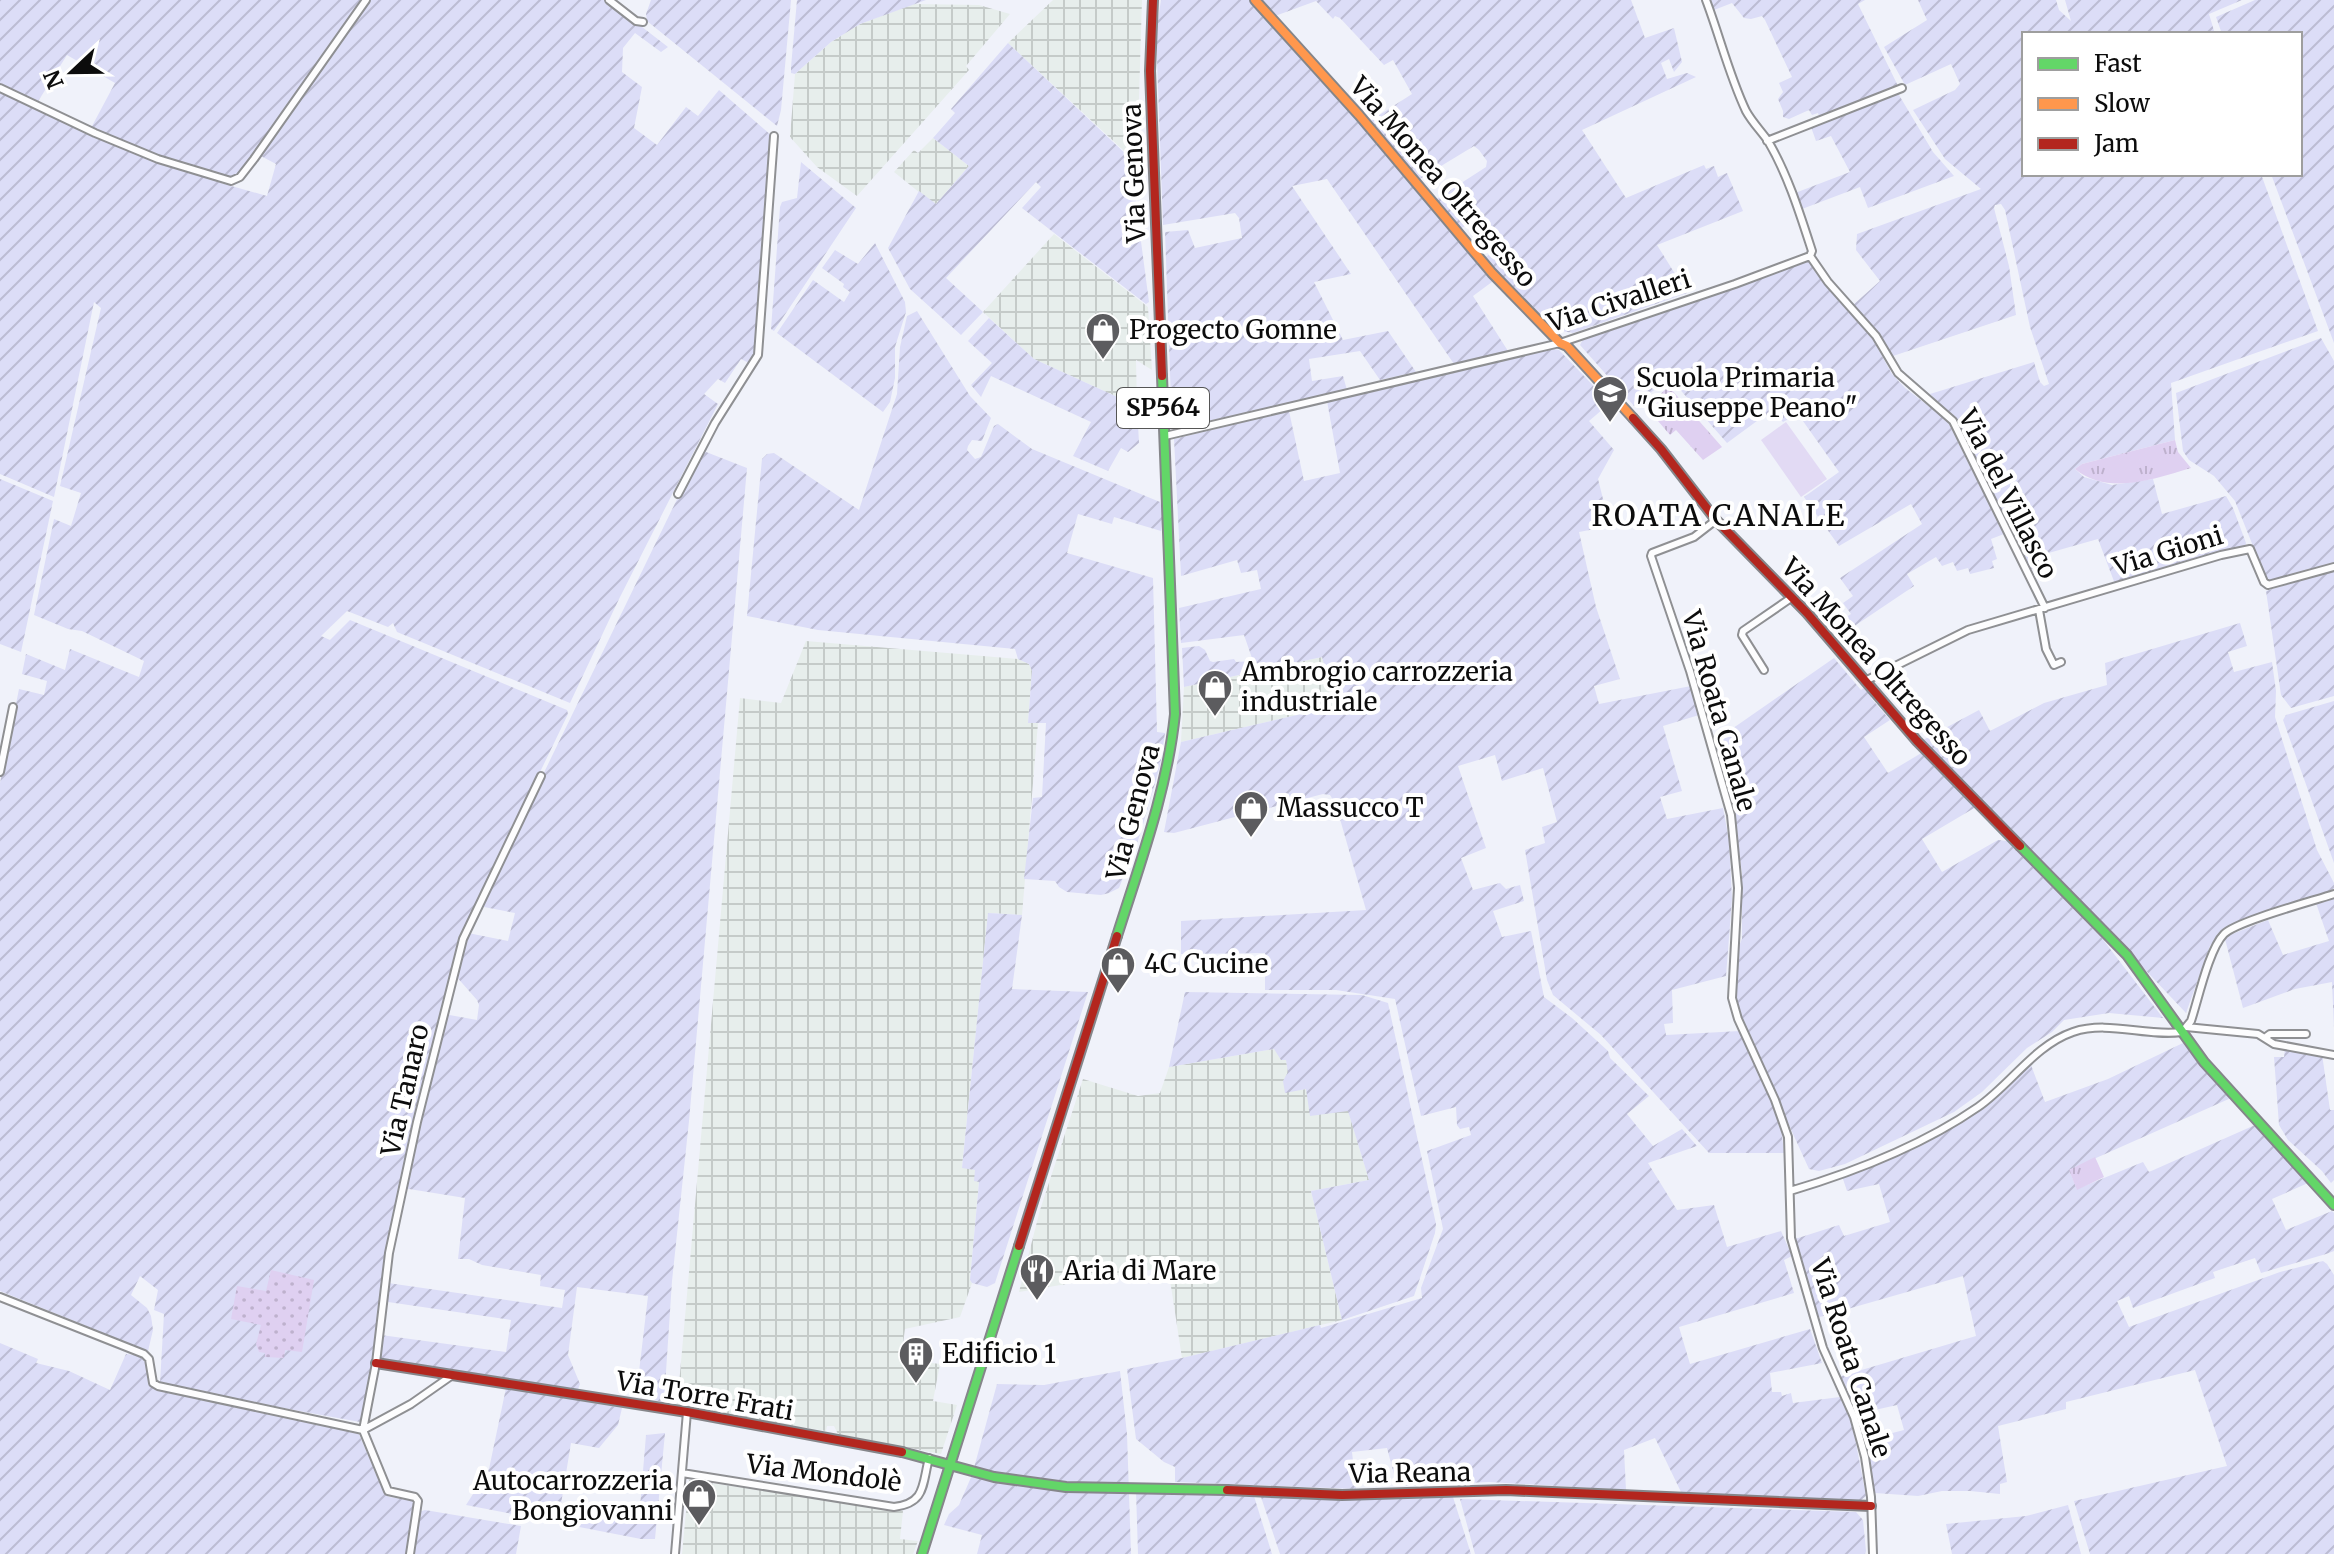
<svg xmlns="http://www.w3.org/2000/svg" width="2334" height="1554" font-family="Merriweather,serif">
<defs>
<pattern id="industrial-grid" width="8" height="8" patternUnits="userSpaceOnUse" patternTransform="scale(2)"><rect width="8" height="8" fill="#e7eeec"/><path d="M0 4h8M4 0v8" fill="none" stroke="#c5cbc9"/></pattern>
<pattern id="farmland-furrows" width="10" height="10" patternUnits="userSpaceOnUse" patternTransform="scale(2)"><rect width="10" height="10" fill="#dcddf7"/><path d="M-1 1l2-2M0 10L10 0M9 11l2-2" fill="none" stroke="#bcbcd3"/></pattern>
<pattern id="grass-tufts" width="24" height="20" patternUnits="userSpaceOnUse" patternTransform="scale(2)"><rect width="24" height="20" fill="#dfd0f1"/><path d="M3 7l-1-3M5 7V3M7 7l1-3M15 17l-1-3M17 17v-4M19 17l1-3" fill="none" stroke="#beb1cd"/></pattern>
<pattern id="garden-dots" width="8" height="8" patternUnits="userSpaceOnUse" patternTransform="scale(2)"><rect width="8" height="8" fill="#dfd0f1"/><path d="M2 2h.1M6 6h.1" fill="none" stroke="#beb1cd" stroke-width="1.8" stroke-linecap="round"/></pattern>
</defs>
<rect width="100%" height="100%" fill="#f0f2fa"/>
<path fill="url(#industrial-grid)" d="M1053,0H1142L1137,163L1008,43Z
M913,4L979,5L1010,14L966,66L969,70L857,196L817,167L790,137L795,74L831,42L860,24Z
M933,138L969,166L935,205L894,172L914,150L918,153Z
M1054,234L1148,307L1152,370L1136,360L1137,406L1034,359L983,312Z
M806,641L1018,659L1029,664L1032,671L1028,722L1038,723L1022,915L988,913L962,1167L975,1170L979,1181L970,1280L972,1283L960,1317L905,1329L901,1359L940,1364L933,1401L957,1405L941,1454L838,1434L834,1426H827L826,1431L677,1407L740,698L781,703Z
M1322,657L1336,706L1181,742L1184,687Z
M1274,1049L1286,1059L1288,1073L1285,1092L1306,1089L1348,1110L1369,1180L1311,1191L1342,1320L1182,1358L1168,1267L1019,1292L1040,1210L1083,1079L1138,1096L1160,1093L1169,1067Z
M689,1480L903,1511L900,1539L918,1541L913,1554H682Z"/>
<path fill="url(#farmland-furrows)" d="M0,0H361L241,173L229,179L159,157L91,128L115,83L67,55L37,103L0,86Z
M368,0H607L668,47L661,52L635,33L623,48L622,72L642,87L634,128L657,145L686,107L698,116L719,90L772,136L756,352L749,363L741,359L725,383L718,379L704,394L718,404L619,599L570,703L397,632L393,623L388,627L347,611L321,636L330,640L350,620L567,710L568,714L462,934L432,1047L385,1251L387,1254L374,1362L360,1422L178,1389L160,1383L164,1314L154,1310L158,1290L140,1276L131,1295L147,1308L151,1316L153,1330L148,1351L0,1291V783L19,689L44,695L47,681L22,674L26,654L65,670L70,649L139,677L144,661L82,631L68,629L34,615L54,519L71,526L81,493L60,486L101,308L94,302L54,497L0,474V89L132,152L221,183L267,196L276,164L259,155Z
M651,0H791L781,110L777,126L647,21L646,14Z
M797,0H926L860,24L831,42L795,74L791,73V67Z
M1161,0H1251L1350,109L1468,252L1496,279L1473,296L1508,351L1454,364L1327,179L1292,186L1351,274L1314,282L1343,340L1388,331L1416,372L1380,380L1360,351L1309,359L1312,381L1343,376L1347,390L1172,429L1165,232L1188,230L1195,248L1242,238L1239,218L1235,213L1163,225L1156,32Z
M1260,0H1631L1645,38L1674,28L1682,62L1674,72L1669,59L1661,63L1667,79L1687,73L1696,77L1582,130L1626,198L1704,165L1706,169L1714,166L1718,177L1727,173L1743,211L1657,245L1687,293L1573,333L1557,330L1483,259L1506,242L1483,216L1458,230L1435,200L1486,167L1487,161L1479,150L1474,146L1418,180L1370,121L1412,94L1393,60L1384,65L1340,18L1335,16L1333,19L1316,1L1275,16Z
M1710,0H1865L1858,4L1898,86L1820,119L1818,113L1812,115L1809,110L1789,119L1783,117V111L1778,99L1783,92L1779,83L1792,77L1765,20L1762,16L1751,19L1744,18L1732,3L1714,10Z
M1918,0H2056L2059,10L2071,21L2065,0H2242L2209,14L2215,34H2024V174H2261L2318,331L2171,383L2175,440L2082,464L2075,469L2084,477L2112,485L2153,479L2162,514L2226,496L2233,508L2246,543L2245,546L2115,584L2098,539L2045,554L2048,563L2028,570L1953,417L1930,394L2034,362L2040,382L2044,386L2049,384L2030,327L2005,210L2001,204L1995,205L1994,208L2009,266L2016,315L1893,356L1880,335L1853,305L1880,281L1856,250L1857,234L1981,189L1945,159L1913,110L1955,90L1960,84L1951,64L1905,85L1884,47L1927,20Z
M2255,0H2334V343L2271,174H2300V34H2222L2216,17Z
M1008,43L1130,158L1149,302L1146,304L1022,208L1041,187L1036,182L946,278L983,312L961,335L910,289L888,248L919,191L936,204L969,166L933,138L955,113L951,109Z
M1895,93L1899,95L1933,152L1954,176L1868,208L1860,187L1802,209L1795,193L1850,172L1831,136L1816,141L1811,127Z
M801,162L856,208L774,331L771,329L780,207L782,202L797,198Z
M875,243L905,302L906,312L895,347V378L890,402L883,412L777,333L813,280L844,302L850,292L843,287L844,284L822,268L835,250L858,264Z
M1808,260L1871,336L1892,374L1905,388L1947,420L2004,534L1991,539L1997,559L1992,561L1994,568L1970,574L1968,568L1957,571L1953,562L1942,566L1936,557L1907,574L1914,586L1853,627L1846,617L1851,614L1843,603L1853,596L1840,578L1922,524L1911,504L1839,546L1804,497L1839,472L1798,414L1783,422L1775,413L1761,418L1727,443L1676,385L1669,382L1663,383L1634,406L1580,345L1583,339Z
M917,311L970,396L991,418L982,441L972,440L968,446L967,450L975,459L981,457L994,426L998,424L1032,449L1160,502L1163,513L1161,531L1114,517L1112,524L1078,514L1067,553L1153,578L1157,732L1165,733L1160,766L1140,835L1119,888L1109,893L1101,895L1067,892L1059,887L1055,881L1024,879L1033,798L1042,797L1046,723H1028L1032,671L1029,664L1018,659L1015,649L818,630L747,616L762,459L767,454L774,453L859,510L897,394L900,347L907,316Z
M989,318L1034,359L1137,406L1139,443L1128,452L1121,448L1108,471L1073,456L1091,422L991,376L981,397L971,385L992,363L968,341Z
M2321,338L2334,361V565L2272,582L2265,576L2235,501L2214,476L2189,460L2183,451L2176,393Z
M1554,349L1559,350L1610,403L1589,421L1614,450L1598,479L1606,511L1616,510L1621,524L1579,532L1596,607L1620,679L1594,686L1599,704L1691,686L1699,715L1663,726L1682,791L1660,797L1667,819L1723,808L1729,840L1732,899L1726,976L1672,990L1673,1023L1664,1024L1666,1035L1740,1031L1780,1118L1784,1153H1709L1601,1035L1553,995L1547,980L1525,850L1545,843L1542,827L1557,822L1543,768L1502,781L1495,755L1458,766L1486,848L1461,858L1473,890L1500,883L1506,889L1520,885L1524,901L1493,911L1502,937L1531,931L1544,997L1572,1018L1608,1051L1610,1058L1649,1096L1627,1114L1653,1146L1682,1129L1697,1146L1648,1163L1677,1210L1714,1205L1727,1247L1781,1231L1792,1256L1784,1260L1794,1293L1679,1327L1690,1364L1810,1329L1822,1363L1770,1373L1772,1392H1781L1782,1396L1791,1393L1793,1403L1840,1397L1852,1422L1866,1496L1860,1501L1681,1492L1655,1438L1624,1450L1626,1490L1489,1482L1397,1486L1387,1448L1352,1452L1356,1489L1175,1482V1467L1164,1462L1136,1439L1127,1369L1182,1358L1320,1325L1321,1328L1422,1298L1421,1288L1443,1229L1427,1151L1471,1135L1469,1127L1460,1129L1457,1125L1456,1107L1421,1116L1395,999L1336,990H1265V953L1181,954V921L1366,910L1336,805L1330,795L1323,794L1174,833L1164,832L1181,742L1336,706L1322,657L1184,687L1182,648L1199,646L1205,650L1210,661L1213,662L1234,659L1236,662L1253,661L1244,635L1181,643L1179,608L1261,589L1257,570L1241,573L1237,560L1181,576L1174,439L1289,411L1304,481L1340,473L1327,401Z
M701,450L747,468L689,1121L672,1281L664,1402L636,1397L648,1296L577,1287L568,1355L580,1384L577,1392L378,1360L381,1335L506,1352L511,1320L388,1302L385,1301L388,1283L562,1308L565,1290L540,1286L541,1275L482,1265L469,1259H458L465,1198L403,1188L444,1014L477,1020L479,1005L477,1000L455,975L465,939L468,933L508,941L515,913L479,906Z
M0,479L53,501L21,652L0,644Z
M2334,570V696L2291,708L2281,695L2266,591Z
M2240,623L2247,646L2228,652L2234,672L2272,662L2276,691L2275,717L2317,850L2334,883V889L2220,933L2210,946L2186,1013L2063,883L1923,740L1979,710L1990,731L2044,703L2107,685L2105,663Z
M1834,658L1861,690L1864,688L1872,695L1871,698L1890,720L1864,737L1888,773L1923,752L1935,768L1976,807L1922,839L1942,872L1998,840L2007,841L2101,937L2163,1018L2109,1013L2064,1020L2052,1032L2027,1048L1982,1092L1954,1112L1845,1164L1819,1171L1809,1169L1741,1020L1736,1004V953L1742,939V872L1730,797L1716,746V740Z
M2334,701V863L2283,720L2286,715Z
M2334,897V1028L2332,982L2295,989L2243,1008L2225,939L2227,936L2268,920L2283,955L2329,941L2316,903Z
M988,913L1022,915L1012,989L1088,992L995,1283L987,1287L972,1283L970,1280L979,1182L974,1181L975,1170L962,1168Z
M1185,992L1362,995L1388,1003L1436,1224L1435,1233L1414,1296L1342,1320L1311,1191L1369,1180L1348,1111L1310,1116L1306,1089L1285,1093L1283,1081L1288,1072L1286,1060H1281L1274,1049L1169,1067Z
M2183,1043L2231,1098L2069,1170L2077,1189L2143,1162L2149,1172L2255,1125L2308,1183L2272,1199L2286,1230L2332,1211L2334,1213V1251L2326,1254L2261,1273L2255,1258L2213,1272L2215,1278L2133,1308L2129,1296L2117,1301L2129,1327L2280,1272L2323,1261L2327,1264L2334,1275V1554H2090L2074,1501L2227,1466L2195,1370L2066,1402V1409L1998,1426L2007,1482L2000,1484V1494L1970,1491H1942L1918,1496L1875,1493L1865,1440L1904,1430L1897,1405L1857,1414L1838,1377L1976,1336L1963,1276L1816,1318L1795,1239L1839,1225L1844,1236L1890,1222L1879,1184L1847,1191L1842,1176L1954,1126L1997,1096L2031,1065L2045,1102L2108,1079Z
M2285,1049L2322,1054L2330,1110H2334V1180L2331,1183L2322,1171L2288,1140L2279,1125L2274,1057H2284Z
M0,1343L38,1359L36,1363L69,1371L110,1390L126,1354L142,1356L146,1360L150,1382L157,1390L358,1432L384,1493L389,1497L415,1501L408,1554H0Z
M1120,1371L1127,1434L1131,1554H977L982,1535L944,1525L949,1514L959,1505L972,1475L997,1384L1044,1385Z
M506,1388L622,1408L618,1425L599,1448L571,1443L561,1504L639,1519L646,1435L665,1433L655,1539H641L466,1505L489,1469Z
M1136,1491L1253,1493L1272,1554H1138Z
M1260,1494L1453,1497L1471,1554H1280Z
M1460,1499L1856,1512L1863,1520L1866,1551L1865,1554H1475Z
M2068,1505L2081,1554H1952L1946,1524L2026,1516Z
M425,1510L521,1526L516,1554H413L419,1512Z"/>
<path fill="url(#grass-tufts)" d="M1666,389H1671L1722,447L1703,460L1676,430L1670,435L1646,407Z
M2175,440L2178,452L2191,468C2154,479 2108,496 2075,469L2082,464Z
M2095,1157L2104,1177L2077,1190L2069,1170Z"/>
<path fill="url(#garden-dots)" d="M271,1270L314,1280L302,1352L285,1350L284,1358L265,1357V1353L259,1352L256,1344L261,1325L231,1319L237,1286L266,1291Z"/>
<path fill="#e2daf4" d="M1786,422L1827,479L1801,497L1761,440Z"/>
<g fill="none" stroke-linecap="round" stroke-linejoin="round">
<g stroke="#8f9093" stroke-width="10">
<path id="street" d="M609,0L636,21L643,22
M1706,0C1720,37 1729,75 1746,111C1752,122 1761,131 1768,141C1788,175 1800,214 1812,251L1810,256
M0,88L95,133L158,159L231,181L240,177L254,159L366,0
M1767,141L1902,88
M1810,256L1828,282L1876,336L1898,373L1953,421L2045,608
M1165,436L1560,343L1735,284L1810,256
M678,494L715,423L758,355L774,136
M1716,520L1694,537L1652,553L1651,556L1690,671L1731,815L1738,888L1732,998L1738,1019L1775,1100L1788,1137L1791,1238L1823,1348L1854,1417L1865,1457L1871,1497L1873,1554
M2039,610L2046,649L2054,665L2061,662
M1764,670L1742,635L1743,631L1791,598
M1865,681L1968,630L2221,555L2250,549L2264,582L2268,585L2334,567
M0,772L13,707
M2334,894C2313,901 2237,921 2224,934C2209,949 2198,1000 2191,1021L2186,1027L2258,1034L2274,1044L2334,1055
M2266,1037L2270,1034H2306
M1790,1191C1854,1172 1923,1145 1978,1107C2011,1084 2035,1045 2073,1032C2109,1020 2146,1037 2182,1032
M0,1297L144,1354L149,1359L153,1383L158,1386L363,1430L411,1404L451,1376
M363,1430L376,1363L389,1253L417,1122L463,939L541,776
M363,1430L388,1491L415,1497L418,1501L410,1554
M682,1473L894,1507C926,1503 922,1485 929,1458
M675,1554L687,1412"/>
</g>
<g stroke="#85868a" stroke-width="12">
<path id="fast" d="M2020,846L2127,955L2204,1062L2334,1205
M1117,936C1140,863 1167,791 1175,714L1162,376
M902,1452L994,1477L1066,1487L1227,1490
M922,1554L1019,1246"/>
</g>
<g stroke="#85868a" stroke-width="12">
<path id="slow" d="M1255,0L1359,115L1492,273L1560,343L1567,346L1633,418"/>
</g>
<g stroke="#85868a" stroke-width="12">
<path id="jam" d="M1153,0L1150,71L1162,376
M1633,418L1661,449L1716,520L1807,613L1917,741L2020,846
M1019,1246L1117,936
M376,1363L687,1412L902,1452
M1227,1490L1342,1495L1506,1490L1871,1506"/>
</g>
<use href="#street" stroke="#fdfdfe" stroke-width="6"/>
<use href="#fast" stroke="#63d668" stroke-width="8"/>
<use href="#slow" stroke="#ff974d" stroke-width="8"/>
<use href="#jam" stroke="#b3261e" stroke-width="8"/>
</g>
<defs>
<g id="shop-pin" transform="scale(1.8)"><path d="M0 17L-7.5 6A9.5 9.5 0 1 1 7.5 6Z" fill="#5c5c5f" stroke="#fff"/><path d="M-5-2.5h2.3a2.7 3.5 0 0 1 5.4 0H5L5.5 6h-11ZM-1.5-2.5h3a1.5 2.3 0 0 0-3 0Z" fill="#fff"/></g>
<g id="school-pin" transform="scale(1.8)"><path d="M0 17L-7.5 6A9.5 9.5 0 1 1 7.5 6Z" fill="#5c5c5f" stroke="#fff"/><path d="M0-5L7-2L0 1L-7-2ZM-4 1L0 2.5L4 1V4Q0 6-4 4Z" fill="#fff"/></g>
<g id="restaurant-pin" transform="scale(1.8)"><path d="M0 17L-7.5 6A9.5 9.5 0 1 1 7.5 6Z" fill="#5c5c5f" stroke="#fff"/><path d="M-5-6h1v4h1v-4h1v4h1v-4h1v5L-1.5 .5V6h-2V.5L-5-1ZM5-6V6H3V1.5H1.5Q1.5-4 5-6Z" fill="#fff"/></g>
<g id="building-pin" transform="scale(1.8)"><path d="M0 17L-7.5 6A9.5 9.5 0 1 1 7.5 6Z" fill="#5c5c5f" stroke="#fff"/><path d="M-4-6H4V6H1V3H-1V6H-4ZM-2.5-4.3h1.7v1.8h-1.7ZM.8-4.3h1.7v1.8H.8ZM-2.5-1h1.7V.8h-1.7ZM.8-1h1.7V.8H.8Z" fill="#fff"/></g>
</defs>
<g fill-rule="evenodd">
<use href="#shop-pin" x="1103" y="330"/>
<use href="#school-pin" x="1610" y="393"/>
<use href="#shop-pin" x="1215" y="687"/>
<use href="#shop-pin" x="1251" y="808"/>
<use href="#shop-pin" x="1118" y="964"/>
<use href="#restaurant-pin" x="1037" y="1271"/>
<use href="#building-pin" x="916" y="1354"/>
<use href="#shop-pin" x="699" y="1496"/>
</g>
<g text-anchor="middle" stroke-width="8" stroke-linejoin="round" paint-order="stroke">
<rect fill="#fff" stroke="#555" stroke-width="2" x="1117" y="388" width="92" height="40" rx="6"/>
<g font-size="24" font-weight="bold" fill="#0c0c0c">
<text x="1163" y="416">SP564</text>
</g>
<g font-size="26" fill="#0c0c0c" stroke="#fff">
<text transform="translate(1134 173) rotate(-92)" y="9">Via Genova</text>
<text transform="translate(1443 182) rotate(49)" y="9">Via Monea Oltregesso</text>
<text transform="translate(1619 301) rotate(-18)" y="9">Via Civalleri</text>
<text transform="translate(2008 494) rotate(63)" y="9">Via del Villasco</text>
<text transform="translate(2168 551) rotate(-17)" y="9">Via Gioni</text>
<text transform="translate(1876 662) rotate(48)" y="9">Via Monea Oltregesso</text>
<text transform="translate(1719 711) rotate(74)" y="9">Via Roata Canale</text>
<text transform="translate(1133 812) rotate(-75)" y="9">Via Genova</text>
<text transform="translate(405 1090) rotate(-77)" y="9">Via Tanaro</text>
<text transform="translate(1851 1358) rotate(72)" y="9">Via Roata Canale</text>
<text transform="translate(705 1396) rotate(10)" y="9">Via Torre Frati</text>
<text transform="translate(824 1473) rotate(7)" y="9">Via Mondolè</text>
<text transform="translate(1410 1473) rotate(-1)" y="9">Via Reana</text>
</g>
<g font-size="26" fill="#0c0c0c" stroke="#fff" text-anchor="start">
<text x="1129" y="339">Progecto Gomne</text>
<text x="1636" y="387">Scuola Primaria<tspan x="1636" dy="30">"Giuseppe Peano"</tspan></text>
<text x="1241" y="681">Ambrogio carrozzeria<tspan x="1241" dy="30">industriale</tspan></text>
<text x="1277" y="817">Massucco T</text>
<text x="1144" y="973">4C Cucine</text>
<text x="1063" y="1280">Aria di Mare</text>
<text x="942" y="1363">Edificio 1</text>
<text x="673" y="1490" text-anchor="end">Autocarrozzeria<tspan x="673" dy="30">Bongiovanni</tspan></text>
</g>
<g font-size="30" letter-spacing="2" fill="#0c0c0c" stroke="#fff">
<text x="1719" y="526">ROATA CANALE</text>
</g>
</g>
<rect x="2022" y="32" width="280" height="144" fill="#ffffff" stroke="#9e9e9e" stroke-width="2"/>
<rect x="2038" y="58" width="40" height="12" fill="#63d668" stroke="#9e9e9e" stroke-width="2"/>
<text x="2094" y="72" font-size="24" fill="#0c0c0c">Fast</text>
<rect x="2038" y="98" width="40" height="12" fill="#ff974d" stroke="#9e9e9e" stroke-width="2"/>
<text x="2094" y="112" font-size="24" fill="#0c0c0c">Slow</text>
<rect x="2038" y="138" width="40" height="12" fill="#b3261e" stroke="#9e9e9e" stroke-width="2"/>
<text x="2094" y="152" font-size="24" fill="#0c0c0c">Jam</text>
<g transform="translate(72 72) rotate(248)" stroke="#ffffff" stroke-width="6" paint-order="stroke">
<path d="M0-6L14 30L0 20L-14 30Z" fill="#0c0c0c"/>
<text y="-12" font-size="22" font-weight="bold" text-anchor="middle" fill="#0c0c0c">N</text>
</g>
</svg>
